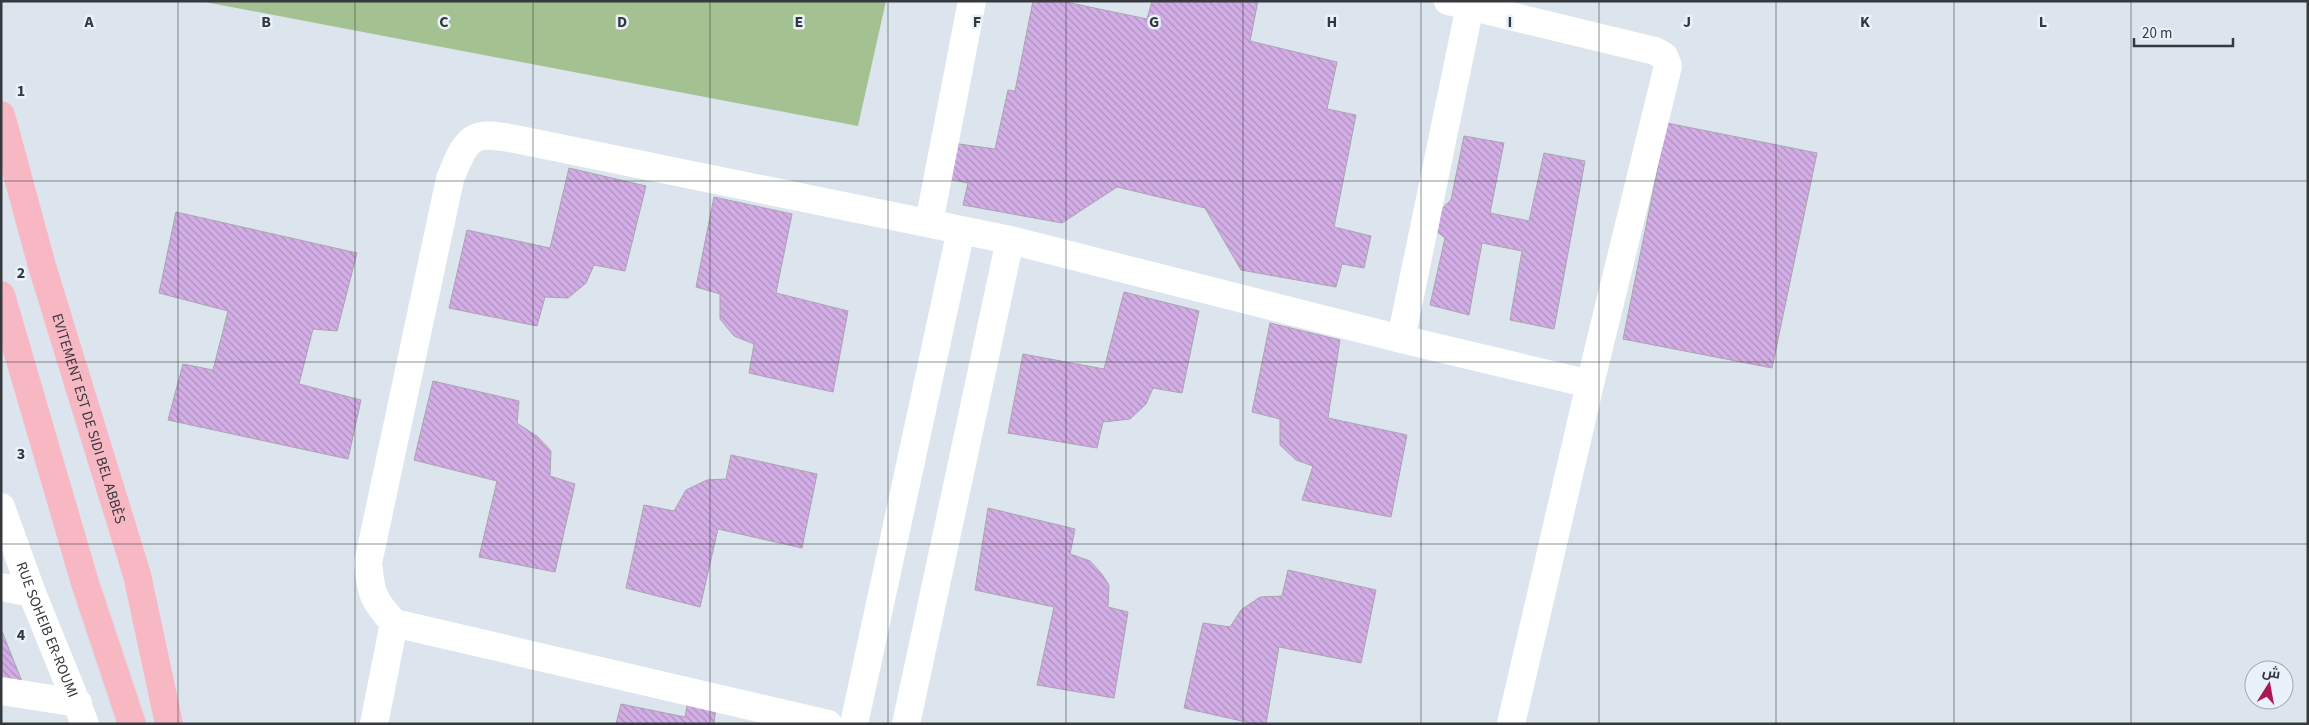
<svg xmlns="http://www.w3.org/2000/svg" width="2309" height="725" font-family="'Source Sans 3',Cairo,sans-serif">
<defs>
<pattern id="building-back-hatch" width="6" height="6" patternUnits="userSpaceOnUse" patternTransform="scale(1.25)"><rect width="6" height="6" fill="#d3aee6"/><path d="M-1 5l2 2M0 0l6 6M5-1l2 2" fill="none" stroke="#ac8fbc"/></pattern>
</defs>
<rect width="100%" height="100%" fill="#dce5ee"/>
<path fill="#a4c191" d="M200,1H886L858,126Z"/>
<path fill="url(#building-back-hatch)" stroke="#aaa4ae" d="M1033,1H1061L1147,19L1152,1H1258L1250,41L1337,62L1327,109L1356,115L1334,227L1371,236L1364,268L1342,264L1336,287L1241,270L1205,208L1117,187L1062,223L963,205L968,183L948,179L952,143L995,149L1008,90L1015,91Z
M1667,123L1817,153L1772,368L1623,339Z
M1464,136L1504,143L1490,213L1529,221L1544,153L1585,161L1554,329L1510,320L1522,251L1482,243L1469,315L1430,305L1445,238L1435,230L1438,212L1451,200Z
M569,168L646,186L625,271L594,265L586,283L568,298L545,297L537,326L449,308L467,230L550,248Z
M714,197L792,214L776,293L848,311L833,392L749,373L754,344L734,336L720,319V294L696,287Z
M176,212L357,253L337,331L313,329L299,384L361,400L348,459L168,420L183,364L213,370L228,311L159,293Z
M1124,292L1199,311L1182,393L1153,388L1146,404L1130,419L1103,422L1097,448L1008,433L1023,354L1104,369Z
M1270,323L1340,340L1328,418L1407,435L1391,517L1302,500L1313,466L1296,460L1280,445V419L1252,412Z
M433,381L519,401L517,423L538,437L551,451L550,476L575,484L555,572L479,557L497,481L414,460Z
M731,455L817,474L802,548L718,529L700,607L626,588L644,505L674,511L686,490L707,480L726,479Z
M988,508L1075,529L1070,554L1090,561L1101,573L1109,585L1108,607L1128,612L1114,698L1037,685L1054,607L975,590Z
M1288,570L1376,590L1361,663L1279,647L1266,724H1255L1184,708L1203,623L1230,627L1241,610L1260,597L1282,596Z
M1,629L23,684L1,680Z
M688,700L716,706L714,724H616L621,704L685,717Z"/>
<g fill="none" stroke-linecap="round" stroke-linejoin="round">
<path stroke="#fff" stroke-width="28" d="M1448,1L1655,51L1664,56L1668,66L1590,384L1511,724
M929,223L972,1
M1401,339L1470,6
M1,587L32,593
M1,691L78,703
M374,724L394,623
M828,724L394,623C373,600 371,594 368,563L450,179C468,134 472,130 520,140L1010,240L1401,339L1590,384
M854,724L961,230
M906,724L1010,240"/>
<path stroke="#fff" stroke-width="28" id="s1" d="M1,507L32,593L85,724"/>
<g stroke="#f7b8c4" stroke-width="28">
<path id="s2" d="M1,115L42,266L137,575L169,724"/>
<path d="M1,295L85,583L132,724"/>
</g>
</g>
<path fill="none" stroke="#35383c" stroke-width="1" stroke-opacity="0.55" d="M178,1V724M355,1V724M533,1V724M710,1V724M888,1V724M1066,1V724M1243,1V724M1421,1V724M1599,1V724M1776,1V724M1954,1V724M2131,1V724M1,181H2308M1,362H2308M1,544H2308"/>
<g text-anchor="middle" stroke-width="5" stroke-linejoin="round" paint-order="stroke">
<g font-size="15" fill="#35383c" stroke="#e9f2fb">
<text dy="5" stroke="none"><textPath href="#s2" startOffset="316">EVITEMENT EST DE SIDI BEL ABBÈS</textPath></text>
<text dy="5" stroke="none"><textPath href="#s1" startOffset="131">RUE SOHEIB ER-ROUMI</textPath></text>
</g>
</g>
<g font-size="16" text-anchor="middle" font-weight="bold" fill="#35383c" stroke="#e9f2fb" stroke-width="5" stroke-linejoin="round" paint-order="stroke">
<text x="89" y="27">A</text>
<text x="266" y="27">B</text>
<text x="444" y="27">C</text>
<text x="622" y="27">D</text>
<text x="799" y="27">E</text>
<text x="977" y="27">F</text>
<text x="1154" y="27">G</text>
<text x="1332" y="27">H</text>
<text x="1510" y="27">I</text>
<text x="1687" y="27">J</text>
<text x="1865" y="27">K</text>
<text x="2043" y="27">L</text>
<text x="21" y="96">1</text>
<text x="21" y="278">2</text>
<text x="21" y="459">3</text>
<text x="21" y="640">4</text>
</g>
<rect width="2309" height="725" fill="none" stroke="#35383c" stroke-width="5"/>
<g transform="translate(2269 685) rotate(11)"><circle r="24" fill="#e9f2fb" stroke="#a1a8af"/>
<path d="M0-4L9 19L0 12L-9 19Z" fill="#aa1953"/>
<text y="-8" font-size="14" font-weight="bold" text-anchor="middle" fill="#35383c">ش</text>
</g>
<path d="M2134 38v8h99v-8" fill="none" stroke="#35383c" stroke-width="2.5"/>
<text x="2142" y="38" font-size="15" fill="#35383c" stroke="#e9f2fb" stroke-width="4" paint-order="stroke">20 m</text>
</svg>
